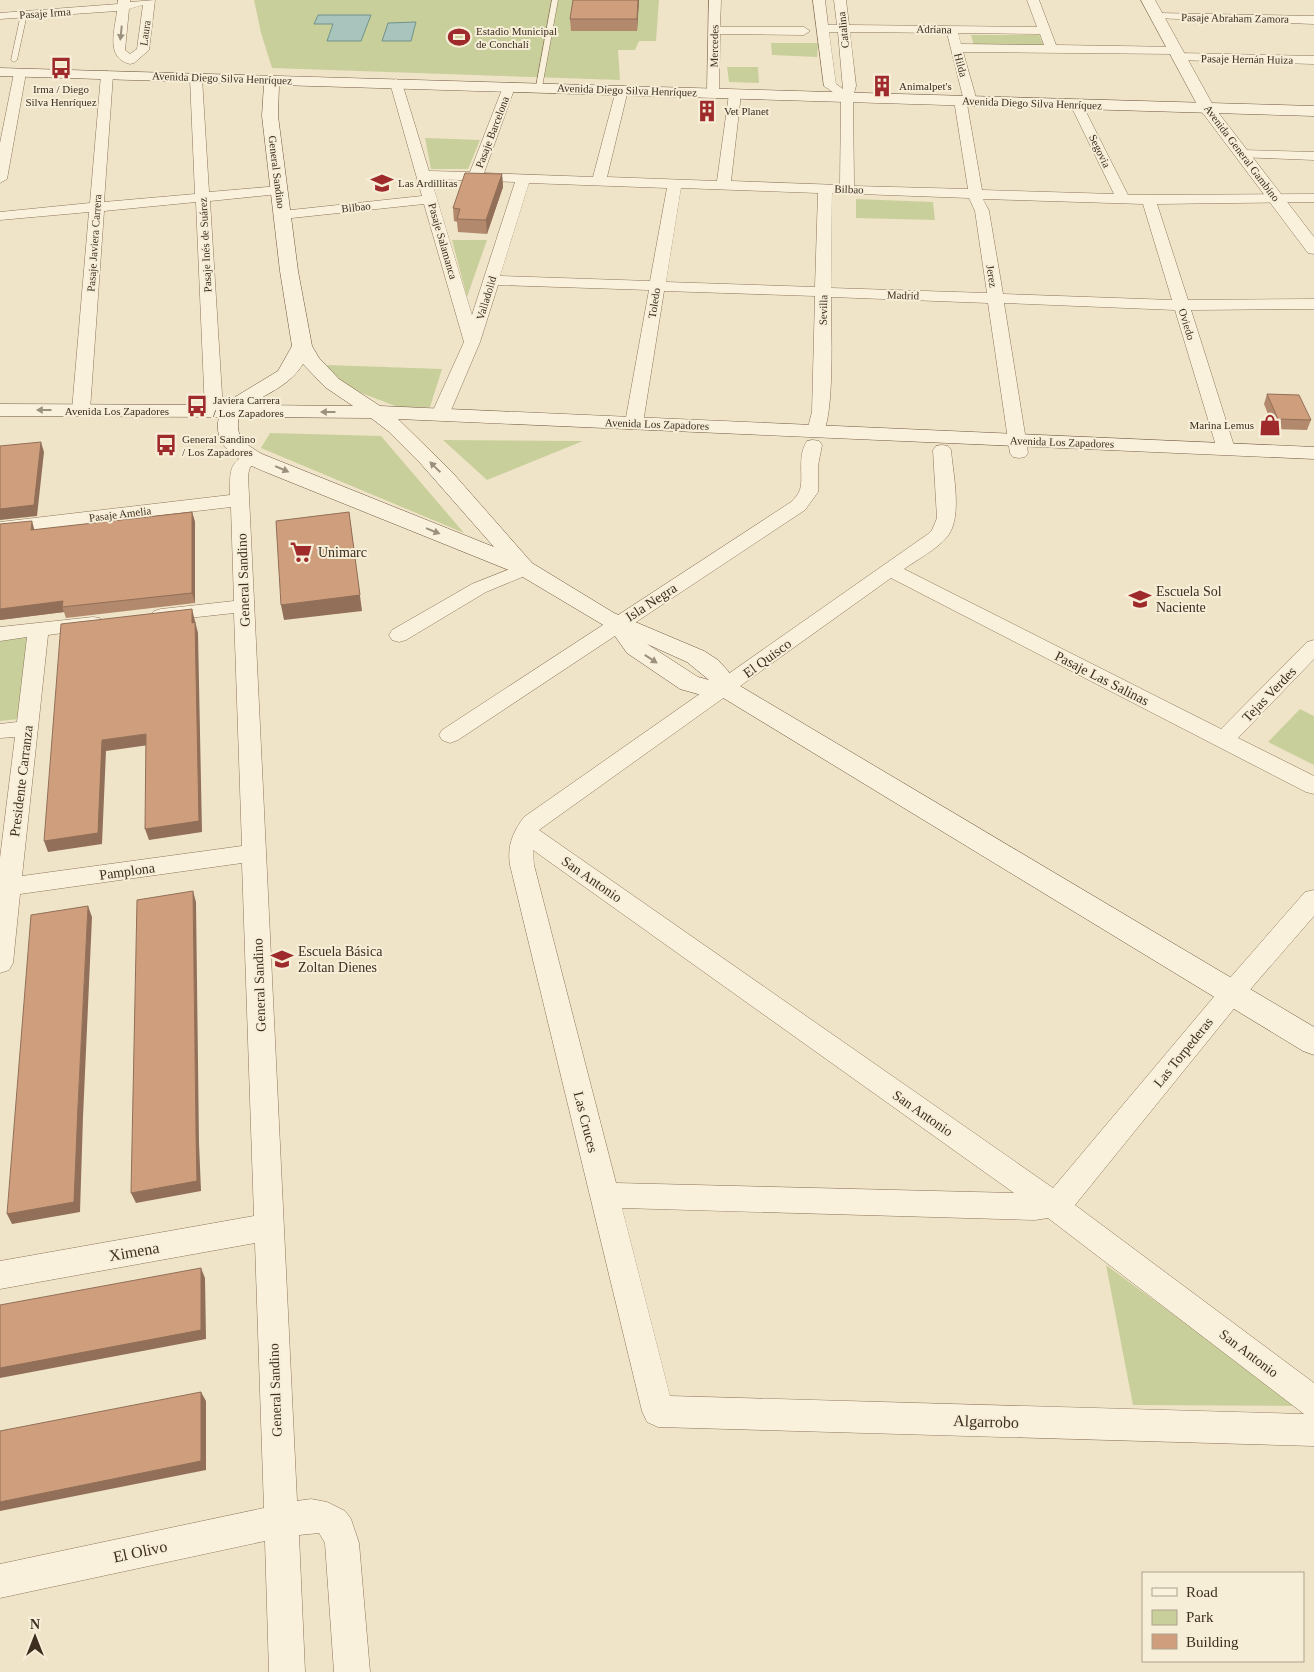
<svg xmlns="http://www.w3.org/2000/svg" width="1314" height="1672" font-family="Georgia,serif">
<rect width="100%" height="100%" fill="#f0e4c8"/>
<path fill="#c9cf9b" d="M254,0H659L656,41H639L635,50H618L620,80L272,68L261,33Z
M971,35H1039L1044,46L974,45Z
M771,43H818L817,57L772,55Z
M727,67H758L759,83L729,82Z
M425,138L480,140L468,169H431Z
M856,199L933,202L935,220L856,218Z
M452,240H487L467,297Z
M327,365L442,369L430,407H398L335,383Z
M270,433L381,436L464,533L261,448Z
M443,440L583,441L487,480Z
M28,634L19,719L0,721V637Z
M1300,709L1314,716V765L1268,742Z
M1106,1265L1298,1406L1133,1405Z"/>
<path fill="#a9c4bc" stroke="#6f938a" d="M318,15H371L361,41H327L333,24H314Z
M416,22L411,41H382L388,23Z"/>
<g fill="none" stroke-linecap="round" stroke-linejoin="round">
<g stroke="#8d765c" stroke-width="1">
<path id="service" d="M552,0H558L542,87L539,89L536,87Z
M24,12L27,14L17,60L14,62L11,60L21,14Z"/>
</g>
<g stroke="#8d765c" stroke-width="1">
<path id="minor" d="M118,0H130V2L155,0L149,50L134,63L130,64C105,58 115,30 117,11L0,19V13L118,4ZM143,5L137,49L130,54L125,50L129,9Z
M709,0H721L720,27H804L810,31L804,35L720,34L719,93L713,97L708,96L707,93Z
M813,0H825L828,25H837L834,0H846L849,25L1037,27L1027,0H1039L1056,45L1180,47L1182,50L1180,53L1176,54L963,52L977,101L976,104H967L982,190L1114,194L1070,104L1076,100L1082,104L1128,195L1314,194V202L1157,204L1188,300L1314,299V309L1191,310L1235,449L1232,453L1226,454L1220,453L1217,449L1175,310L1004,303L1028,453L1025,457L1019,458L1013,457L1010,453L988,303L831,297C831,324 835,416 822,435L816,436L810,435L807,431L812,412L815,296L664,291L643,423L640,427L634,428L628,427L625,423L649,290L498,285L480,342L449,415L446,419L440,420L434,419L431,415L464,342L424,204L282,219L277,218L275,215L277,212L282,211L422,196L390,83L396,79L402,83L429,171L470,172L503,87L509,83L515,87L484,173L593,177L616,90L622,86L628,90L607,177L717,181L729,94L735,90L741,94L731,181L840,185L841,98L824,86ZM829,32H838L843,89L836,84ZM850,32L947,33L963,97H955L954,100L968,189L854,186L853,97L856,86ZM958,33L1040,34L1044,45L961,44ZM431,179L515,182L472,315ZM529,183L667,188L650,281L500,276ZM681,188L818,193L815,287L666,282ZM832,193L969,198L975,211L987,293L831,288ZM983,199L1143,204L1172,300L1003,294L989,211Z
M1157,13L1314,16V24L1153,18L1151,16L1153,14Z
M1179,53L1314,56V64L1175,60L1173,57Z
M20,69L26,73L7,179L0,183V143L14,73Z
M107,71L113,75L104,202L195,194L190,78L196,74L202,78L209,192L279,186L284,187L286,190L284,193L279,194L210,201L223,411L220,415L214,416L208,415L205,411L196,202L104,211L90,410L87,414L81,415L75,414L72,410L89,212L0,220V212L90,203L101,75Z
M1242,150L1314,152V160L1237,157L1235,154Z
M813,440L819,441L822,445L818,466V492L805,510L458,740L450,743L442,740L439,735L442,730L791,502C794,499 797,496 799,492C805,480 796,457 807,441Z
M942,445L948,446L951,450C953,474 963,518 947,537C936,550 918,559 904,569L1221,729L1307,642L1314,640V659L1238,738L1314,776V794L1306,792L891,578L539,830L1053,1188L1223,986L1305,892L1314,890V916L1241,1000L1075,1205L1314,1383V1446L658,1427L647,1422L642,1411L510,865C507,845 513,832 524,817L928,534L932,530L937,518L933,450L936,446ZM533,850L1014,1193L616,1183L534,865ZM622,1208L1035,1220L1048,1218L1304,1414L670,1396Z
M255,453L261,454L264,458L261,462L250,467L248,475L297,1501L311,1499L327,1502L345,1511L351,1519L359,1543L370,1672H334L325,1543L319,1533L299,1535L305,1672H269L265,1541L0,1598V1564L264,1508L255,1243L0,1289V1261L254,1216L242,863L20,894L13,963L9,970L0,973V858L15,737L0,738V724L17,722L27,637L0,641V627L93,617L100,618L103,623L100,628L93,629L48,635L22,876L242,846L234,613L161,621L154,619L151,615L154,611L161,609L234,601L231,507L0,534V522L230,495C230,471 228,459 255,453Z
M525,563L532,565L535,569L532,573L486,592L406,640L399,642L392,640L389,635L392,630L472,584Z"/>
</g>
<g stroke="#8d765c" stroke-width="1">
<path id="tertiary" d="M1141,0H1155L1214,107L1314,237V254L1308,253L1199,108Z"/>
</g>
<g stroke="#6f573f" stroke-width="1">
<path id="secondary" d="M0,68L1314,106V116L279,85L278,116L298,271L312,346L319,358L339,379L380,406L1314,447V459L398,419L452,472L532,563L614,613L704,651L718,660L728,671L735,683L1314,1027V1055L1303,1051L720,696H705L680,689L627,653L610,629L516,573L268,473C244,463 211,449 219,417L0,416V404L226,405L235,397L278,371L292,346L280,271L262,116L264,84L0,76ZM303,364L325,387L353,406L249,405C270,392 290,385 303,364ZM239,417L371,418L388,431L421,464L494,547L262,454C246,445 234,437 239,417ZM647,644L687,662L709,680L698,677Z"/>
</g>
<use href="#service" fill="#faf1dc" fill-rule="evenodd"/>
<use href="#minor" fill="#faf1dc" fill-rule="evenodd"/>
<use href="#tertiary" fill="#faf1dc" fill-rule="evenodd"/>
<use href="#secondary" fill="#faf1dc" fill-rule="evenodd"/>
</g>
<path fill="#b2896c" d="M573,0H639L637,31H571L570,19Z
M502,174L503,187L487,234L458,232L457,222L454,221L453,208Z
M1267,394L1311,420L1307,430L1274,429L1264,404Z
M192,512L195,522V603L66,618L64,612L0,620V524L35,530Z"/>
<path fill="#916f58" d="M638,0H639L637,31V19Z
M502,174L503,187L487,234L486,220Z
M41,442L44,452L37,516L0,520V509Z
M192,512L195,522V603L192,593Z
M349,512L362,611L284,620L281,605Z
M32,521L35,532L31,530Z
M63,601L62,607L64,612L0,620V609Z
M192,609L198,633L202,832L149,840L145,829L192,623Z
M146,734L149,745L106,751L102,844L48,852L44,841L102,740Z
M193,891L196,902L199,1143L201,1191L136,1203L131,1193L196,1133Z
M88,906L92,917L83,1117L80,1212L12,1224L7,1214L78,1106Z
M201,1268L205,1278L206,1339L0,1378V1368Z
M201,1392L206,1401V1470L0,1511V1502Z"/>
<path fill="#cf9f7d" stroke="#916f58" d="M573,0H638L637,19H570Z
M465,173L502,174L486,220L457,219L460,209L453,208Z
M1267,394L1299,395L1311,420L1278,419Z
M41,442L34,505L0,509V446Z
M192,512V593L62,607L63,601L0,609V524L32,521L31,530Z
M349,512L360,595L281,605L276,521Z
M192,609V623L195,622L199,821L145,829L146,734L102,740L98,833L44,841L61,624Z
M193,891L196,1133L197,1181L131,1193L137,900Z
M88,906L78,1106L74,1202L7,1214L31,915Z
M201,1268V1330L0,1368V1305Z
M201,1392V1461L0,1502V1431Z"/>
<defs><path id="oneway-solid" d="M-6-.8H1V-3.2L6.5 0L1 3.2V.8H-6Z" transform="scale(1.25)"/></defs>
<g fill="#9c907e">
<use href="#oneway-solid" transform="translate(121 33) rotate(96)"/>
<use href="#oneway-solid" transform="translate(44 410) rotate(-180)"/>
<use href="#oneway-solid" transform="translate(328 412) rotate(-180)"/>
<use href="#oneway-solid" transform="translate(435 467) rotate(-135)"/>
<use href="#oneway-solid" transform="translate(282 469) rotate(23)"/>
<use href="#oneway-solid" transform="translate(433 531) rotate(22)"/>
<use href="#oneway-solid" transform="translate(651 659) rotate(33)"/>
</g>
<defs>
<g id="stadium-bare" transform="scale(1.725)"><path d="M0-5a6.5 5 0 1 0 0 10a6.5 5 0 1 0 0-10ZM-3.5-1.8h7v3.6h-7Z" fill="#9e2a2b" stroke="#f7eed8" stroke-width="2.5" paint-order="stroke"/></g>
<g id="bus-bare" transform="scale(1.725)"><path d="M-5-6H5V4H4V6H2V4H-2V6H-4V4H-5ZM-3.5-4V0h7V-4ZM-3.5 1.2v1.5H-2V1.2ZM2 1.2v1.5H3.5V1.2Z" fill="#9e2a2b" stroke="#f7eed8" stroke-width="2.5" paint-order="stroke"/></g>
<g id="building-bare" transform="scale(1.725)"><path d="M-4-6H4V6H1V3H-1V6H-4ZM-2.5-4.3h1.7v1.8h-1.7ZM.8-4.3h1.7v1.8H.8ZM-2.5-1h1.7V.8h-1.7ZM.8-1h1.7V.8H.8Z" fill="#9e2a2b" stroke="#f7eed8" stroke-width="2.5" paint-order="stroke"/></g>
<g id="school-bare" transform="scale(1.725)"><path d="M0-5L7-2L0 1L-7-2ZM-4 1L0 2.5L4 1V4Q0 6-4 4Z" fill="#9e2a2b" stroke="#f7eed8" stroke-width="2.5" paint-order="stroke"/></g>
<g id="shop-bare" transform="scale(1.725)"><path d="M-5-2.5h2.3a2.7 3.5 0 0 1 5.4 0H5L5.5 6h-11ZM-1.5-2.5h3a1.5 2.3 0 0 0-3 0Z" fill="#9e2a2b" stroke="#f7eed8" stroke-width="2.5" paint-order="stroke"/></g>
<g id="supermarket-bare" transform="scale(1.725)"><path d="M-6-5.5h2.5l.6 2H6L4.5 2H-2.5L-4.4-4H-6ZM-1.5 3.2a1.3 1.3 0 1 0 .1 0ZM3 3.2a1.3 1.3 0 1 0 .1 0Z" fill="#9e2a2b" stroke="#f7eed8" stroke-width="2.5" paint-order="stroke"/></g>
</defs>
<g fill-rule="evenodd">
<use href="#stadium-bare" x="459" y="37"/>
<use href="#bus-bare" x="61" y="68"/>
<use href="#building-bare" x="882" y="86"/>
<use href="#building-bare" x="707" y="111"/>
<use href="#school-bare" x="382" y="183"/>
<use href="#bus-bare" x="197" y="406"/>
<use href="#shop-bare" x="1270" y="425"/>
<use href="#bus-bare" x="166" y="445"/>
<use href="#supermarket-bare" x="301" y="552"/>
<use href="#school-bare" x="1140" y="599"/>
<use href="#school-bare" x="282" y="959"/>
</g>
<g text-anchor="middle" stroke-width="4" stroke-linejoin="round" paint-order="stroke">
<g font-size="11" fill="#3d2e20" stroke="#f7eed8">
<text transform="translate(45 13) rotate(-4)" y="4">Pasaje Irma</text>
<text transform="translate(1235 18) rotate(1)" y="4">Pasaje Abraham Zamora</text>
<text transform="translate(934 29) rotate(1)" y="4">Adriana</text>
<text transform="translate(843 30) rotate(-96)" y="4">Catalina</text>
<text transform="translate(145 33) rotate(-82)" y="4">Laura</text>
<text transform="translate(714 46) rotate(-89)" y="4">Mercedes</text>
<text transform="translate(1247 59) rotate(1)" y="4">Pasaje Hernán Huiza</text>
<text transform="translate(961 65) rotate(75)" y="4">Hilda</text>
<text transform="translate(222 78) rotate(2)" y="4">Avenida Diego Silva Henríquez</text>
<text transform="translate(627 90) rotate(2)" y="4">Avenida Diego Silva Henríquez</text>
<text transform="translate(1032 103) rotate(2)" y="4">Avenida Diego Silva Henríquez</text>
<text transform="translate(492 132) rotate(-69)" y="4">Pasaje Barcelona</text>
<text transform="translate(1100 151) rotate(64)" y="4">Segovia</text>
<text transform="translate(1242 153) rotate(53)" y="4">Avenida General Gambino</text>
<text transform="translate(277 172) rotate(83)" y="4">General Sandino</text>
<text transform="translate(849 189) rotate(2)" y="4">Bilbao</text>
<text transform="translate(356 207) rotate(-6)" y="4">Bilbao</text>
<text transform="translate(443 241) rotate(74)" y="4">Pasaje Salamanca</text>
<text transform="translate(94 243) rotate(-86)" y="4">Pasaje Javiera Carrera</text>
<text transform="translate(205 245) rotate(-93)" y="4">Pasaje Inés de Suárez</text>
<text transform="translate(992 276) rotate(81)" y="4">Jerez</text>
<text transform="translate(903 295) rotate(2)" y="4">Madrid</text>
<text transform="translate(486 298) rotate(-73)" y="4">Valladolid</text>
<text transform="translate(654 303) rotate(-81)" y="4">Toledo</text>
<text transform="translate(823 310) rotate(-89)" y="4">Sevilla</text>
<text transform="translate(1187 324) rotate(73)" y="4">Oviedo</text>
<text x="117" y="415">Avenida Los Zapadores</text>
<text transform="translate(657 424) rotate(2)" y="4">Avenida Los Zapadores</text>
<text transform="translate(1062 442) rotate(2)" y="4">Avenida Los Zapadores</text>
<text transform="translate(120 514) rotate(-7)" y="4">Pasaje Amelia</text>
</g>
<g font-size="11" fill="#3d2e20" stroke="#f7eed8" text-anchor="start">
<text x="476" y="35">Estadio Municipal<tspan x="476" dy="13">de Conchalí</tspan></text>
<text x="899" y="90">Animalpet's</text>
<text x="61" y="93" text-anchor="middle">Irma / Diego<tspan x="61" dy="13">Silva Henríquez</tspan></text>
<text x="724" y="115">Vet Planet</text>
<text x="398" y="187">Las Ardillitas</text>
<text x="213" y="404">Javiera Carrera<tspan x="213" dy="13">/ Los Zapadores</tspan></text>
<text x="1254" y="429" text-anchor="end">Marina Lemus</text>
<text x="182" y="443">General Sandino<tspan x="182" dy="13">/ Los Zapadores</tspan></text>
</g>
<g font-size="14" fill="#3d2e20" stroke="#f7eed8" text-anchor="start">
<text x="318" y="557">Unimarc</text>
<text x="1156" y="596">Escuela Sol<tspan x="1156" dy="16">Naciente</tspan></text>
<text x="298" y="956">Escuela Básica<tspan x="298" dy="16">Zoltan Dienes</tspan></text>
</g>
<g font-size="14" fill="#3d2e20" stroke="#f7eed8">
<text transform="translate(243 580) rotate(-92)" y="5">General Sandino</text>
<text transform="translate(651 602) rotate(-33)" y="5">Isla Negra</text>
<text transform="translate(767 658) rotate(-36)" y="5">El Quisco</text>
<text transform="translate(1102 678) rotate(27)" y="5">Pasaje Las Salinas</text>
<text transform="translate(1269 694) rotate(-46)" y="5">Tejas Verdes</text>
<text transform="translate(21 781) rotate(-83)" y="5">Presidente Carranza</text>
<text transform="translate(127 871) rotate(-8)" y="5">Pamplona</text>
<text transform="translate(592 879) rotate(35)" y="5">San Antonio</text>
<text transform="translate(259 985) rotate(-92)" y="5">General Sandino</text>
<text transform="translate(1183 1052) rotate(-51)" y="5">Las Torpederas</text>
<text transform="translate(923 1113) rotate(35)" y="5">San Antonio</text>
<text transform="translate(586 1122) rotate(76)" y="5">Las Cruces</text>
<text transform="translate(1249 1353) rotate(37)" y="5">San Antonio</text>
<text transform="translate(275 1390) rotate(-92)" y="5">General Sandino</text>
</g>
<g font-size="16" fill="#3d2e20" stroke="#f7eed8">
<text transform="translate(134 1251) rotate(-10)" y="6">Ximena</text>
<text transform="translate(986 1421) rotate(2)" y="6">Algarrobo</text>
<text transform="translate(140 1551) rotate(-12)" y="6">El Olivo</text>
</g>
</g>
<rect x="1142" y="1572" width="162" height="90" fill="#f7eed8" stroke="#ada18e"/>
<rect x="1152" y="1588" width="25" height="8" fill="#faf1dc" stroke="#ada18e"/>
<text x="1186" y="1597" font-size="15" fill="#3d2e20">Road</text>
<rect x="1152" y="1610" width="25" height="15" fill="#c9cf9b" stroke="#ada18e"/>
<text x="1186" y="1622" font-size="15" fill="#3d2e20">Park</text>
<rect x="1152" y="1634" width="25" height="15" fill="#cf9f7d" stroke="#ada18e"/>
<text x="1186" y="1647" font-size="15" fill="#3d2e20">Building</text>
<g transform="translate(35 1637)" stroke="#f7eed8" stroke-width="4" paint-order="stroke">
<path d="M0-4L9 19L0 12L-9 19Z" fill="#3d2e20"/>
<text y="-8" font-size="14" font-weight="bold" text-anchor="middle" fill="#3d2e20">N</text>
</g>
</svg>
